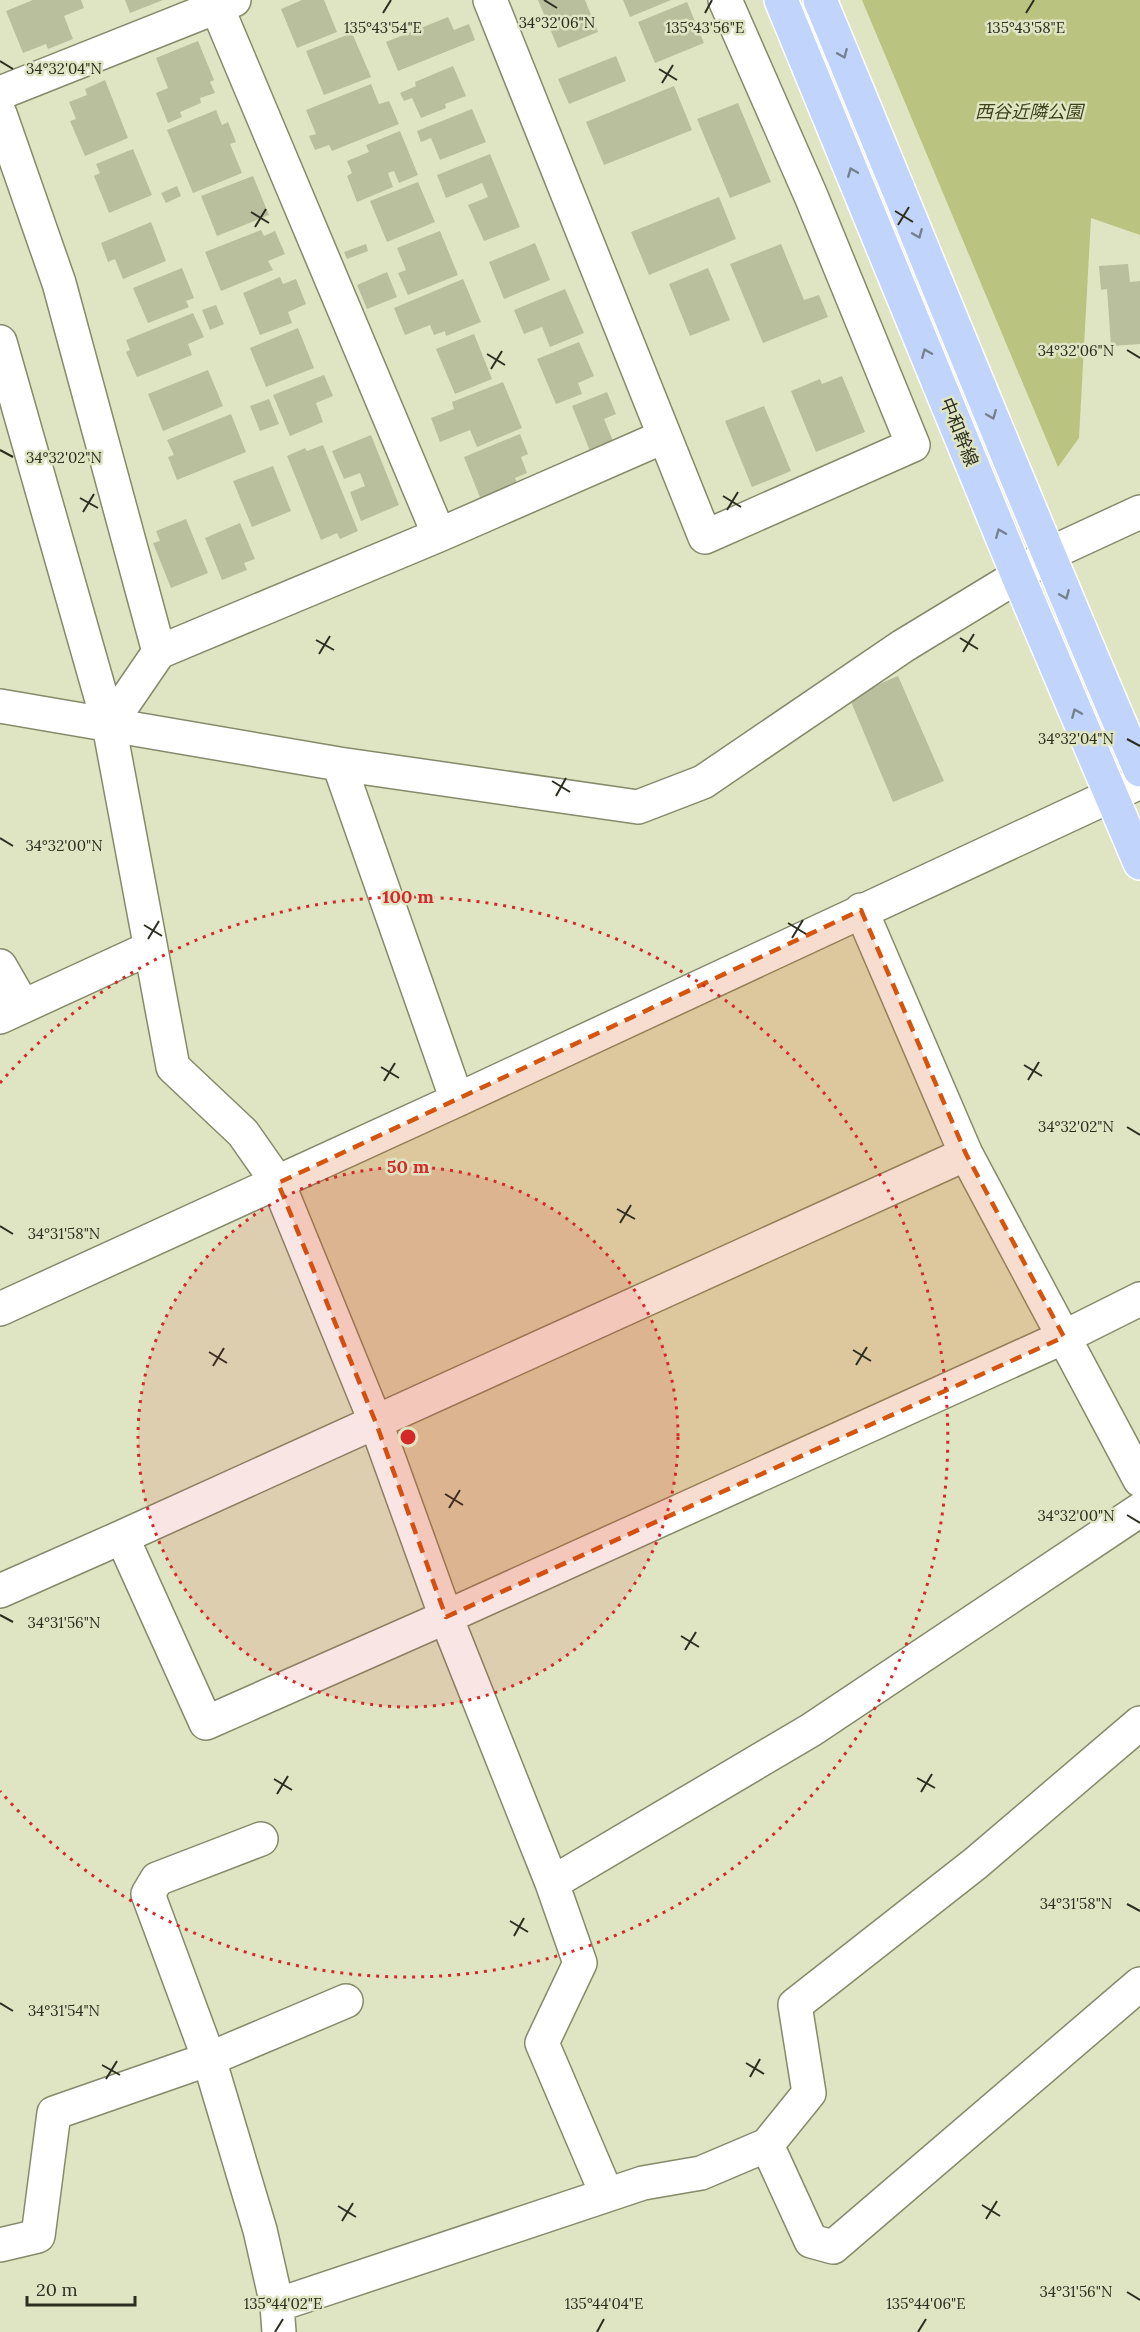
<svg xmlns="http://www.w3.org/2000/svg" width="1140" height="2332" font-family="Lora,'Noto Sans JP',serif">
<rect width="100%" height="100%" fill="#dfe5c2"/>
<path fill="#bac480" d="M862,0H1140V235L1091,218L1079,438L1058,467Z"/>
<path fill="#b9be9d" d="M33,0H81L84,8L64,16L73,39L48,49L46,44L23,53L6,11Z
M125,0H163L130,13Z
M302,0H324L337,32L297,48L281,9Z
M538,0H585L598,32L558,48Z
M623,0H671L630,17Z
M687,2L704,43L655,63L638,22Z
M448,17L454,30L469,24L475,40L398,71L386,42Z
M352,33L371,77L324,95L306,51Z
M198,41L214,80L210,82L215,93L200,98L201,103L180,112L182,117L168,123L156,93L168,88L156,58Z
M616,56L626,81L569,104L558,79Z
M453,66L466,96L445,104L446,108L421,118L412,98L404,101L400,93L416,86L415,82Z
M105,80L128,138L85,156L70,121L76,119L69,102L87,95L85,89Z
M371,84L379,104L389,101L399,124L332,151L329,145L315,150L309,136L316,134L306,110Z
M674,86L692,130L604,165L586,122Z
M738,103L771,182L730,198L697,119Z
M472,109L486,142L440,160L431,138L421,142L417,131Z
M216,110L222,125L228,122L236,142L230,144L242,173L193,193L167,130Z
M400,131L418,175L399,183L394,171L388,173L393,187L357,202L347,176L352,173L347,161L369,152L366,145Z
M133,149L152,195L109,213L94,176L100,173L96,164Z
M490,154L520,227L484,241L468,205L488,197L482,183L446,198L437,175Z
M253,176L269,215L217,236L201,196Z
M418,182L435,222L387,242L370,201Z
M177,186L181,196L166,203L161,193Z
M719,197L736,239L649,275L631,232Z
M151,222L166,261L123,279L115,259L108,262L101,243Z
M261,230L264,236L275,231L285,254L268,261L273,270L221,291L205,252Z
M440,231L458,275L408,295L398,273L406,270L397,248Z
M535,243L550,280L504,299L489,262Z
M366,244L368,251L347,259L344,252Z
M781,244L804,300L819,295L828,317L763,343L730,264Z
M1128,264L1130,282L1140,281V344L1111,346L1107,289L1101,290L1099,266Z
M182,268L194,298L186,301L189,307L148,323L133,288Z
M708,268L730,320L690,336L669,284Z
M387,272L397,297L367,309L357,285Z
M280,277L283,284L296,279L306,304L288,312L292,323L260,335L243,293Z
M463,279L481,322L446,336L445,331L434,335L430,325L405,335L394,308Z
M565,289L584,333L550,347L542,327L524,334L514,310Z
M216,305L224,324L210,330L202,310Z
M193,313L204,337L188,344L192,355L137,377L126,352L130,350L126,340Z
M298,328L314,368L266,387L250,348Z
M474,334L492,379L455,394L436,349Z
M579,342L594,376L578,383L582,394L556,404L537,359Z
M208,370L223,406L163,431L148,394Z
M324,375L333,396L316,403L323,422L290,436L273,395Z
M842,376L865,432L816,452L791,391L820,379L822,384Z
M503,382L522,428L477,447L470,430L440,442L431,418L454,409L452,402Z
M607,392L616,414L604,419L613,441L590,451L572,406Z
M269,399L279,424L260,431L250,406Z
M764,406L791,471L752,487L725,421Z
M231,414L246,452L177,480L168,457L174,455L167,440Z
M520,434L528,454L521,457L527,473L515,478L518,485L481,500L464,457Z
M371,435L399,505L361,521L350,492L365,486L360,473L344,479L332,451Z
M323,445L358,531L340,539L337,533L321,540L287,456L305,448L307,451Z
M273,466L291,511L252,527L233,481Z
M186,519L208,573L171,588L153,543L160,541L156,531Z
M240,523L255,559L244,563L247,570L222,580L205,538Z
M898,676L944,781L893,802L849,697Z"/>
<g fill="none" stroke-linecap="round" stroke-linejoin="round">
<g stroke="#858a6a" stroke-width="36">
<path id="minor" d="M214,0L439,535
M490,0L705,537L913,445L811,196L725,0
M0,93L234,0
M0,114L59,283L159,652
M0,342L109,725L173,1067L243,1133L278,1183L376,1423L446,1617L552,1883L580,1963L542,2043L607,2195
M0,706L339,764L638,807L703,782L903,646L1018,576L1047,555L1140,512
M109,725L159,652L439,535L663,437
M339,764L457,1100
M861,910L966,1154L1140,1480
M0,966L23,1006
M0,1017L150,948
M0,1309L457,1100L1140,782
M122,1537L966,1154
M0,1591L122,1537L206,1723L446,1617L1064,1337L1140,1299
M261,1839L157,1879L148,1894L209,2059L260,2230L277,2305
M552,1883L811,1730L1140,1510
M767,2145L809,2093L795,2005L976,1863L1140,1723
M0,2245L38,2236L54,2113L209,2059L346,2001
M279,2332L277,2305L643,2183L701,2173L767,2145L811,2241L833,2247L1140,1984"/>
</g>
<g stroke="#fff" stroke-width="36">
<path id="major" d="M781,0L1018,576L1140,863
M820,0C927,257 1030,515 1140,770"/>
</g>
<use href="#minor" stroke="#fff" stroke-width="33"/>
<use href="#major" stroke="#c1d4fb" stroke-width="33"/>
</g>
<defs><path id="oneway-chevron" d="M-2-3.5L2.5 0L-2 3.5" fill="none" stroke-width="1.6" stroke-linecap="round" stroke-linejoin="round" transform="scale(1.5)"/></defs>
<g stroke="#76818e">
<use href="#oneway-chevron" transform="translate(843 54) rotate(67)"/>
<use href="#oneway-chevron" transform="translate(852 172) rotate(-112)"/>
<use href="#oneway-chevron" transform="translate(918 234) rotate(67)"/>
<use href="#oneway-chevron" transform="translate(926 353) rotate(-112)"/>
<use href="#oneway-chevron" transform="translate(992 415) rotate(68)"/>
<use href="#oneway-chevron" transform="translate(1000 533) rotate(-112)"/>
<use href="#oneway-chevron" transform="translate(1065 595) rotate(67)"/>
<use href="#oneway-chevron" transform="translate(1076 713) rotate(-113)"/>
</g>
<path fill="#d5550e" fill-opacity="0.2" stroke="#d5550e" stroke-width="4.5" stroke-dasharray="12 8" stroke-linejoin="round" d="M861,910L966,1154L1064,1337L446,1617L376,1423L278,1183Z"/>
<path fill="none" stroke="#2c2e20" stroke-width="2" d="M544,0L557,8M383,13L391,0M705,13L712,0M1026,13L1034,0M0,61L13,69M659,69L677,80M662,83L673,65M895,211L913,222M251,212L269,223M898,225L909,207M255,227L266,209M1127,350L1140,358M487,354L505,365M491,369L502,351M0,450L13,457M723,496L741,507M80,498L98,508M727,510L738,492M83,512L94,494M960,638L978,649M316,640L334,650M963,652L974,634M319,654L330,636M1127,739L1140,746M552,781L570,792M556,796L566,778M0,838L13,846M788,923L806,934M144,925L162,936M792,938L803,920M148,939L159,921M1024,1065L1042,1076M381,1067L399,1078M1028,1080L1039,1062M384,1081L395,1063M1127,1127L1140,1135M617,1209L635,1219M620,1223L631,1205M0,1226L13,1234M853,1350L871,1361M209,1352L227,1363M856,1365L867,1347M213,1366L224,1348M445,1494L463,1505M449,1508L460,1490M1127,1515L1140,1523M0,1615L13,1622M681,1636L699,1647M685,1650L696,1632M917,1778L935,1788M274,1779L292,1790M921,1792L932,1774M277,1794L288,1776M1127,1904L1140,1911M510,1921L528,1932M514,1936L524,1918M0,2003L13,2011M746,2063L764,2074M102,2065L120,2075M750,2077L760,2059M106,2079L117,2061M982,2205L1000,2216M338,2206L356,2217M986,2219L997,2201M342,2221L353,2203M1127,2292L1140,2300M275,2332L283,2319M597,2332L604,2319M918,2332L926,2319"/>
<circle cx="408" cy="1437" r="270" fill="#d62828" fill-opacity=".12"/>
<g fill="none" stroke="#d62828" stroke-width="3" stroke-dasharray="3 6">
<circle cx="408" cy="1437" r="270"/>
<path d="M0 1083A540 540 0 1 1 0 1791"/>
</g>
<g text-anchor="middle" stroke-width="5" stroke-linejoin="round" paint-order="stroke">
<g font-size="18" font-style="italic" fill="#3d421b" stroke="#dfe5c2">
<text x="1029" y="118">西谷近隣公園</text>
</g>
<g font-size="18" fill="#2c2e20" stroke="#dfe5c2">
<text transform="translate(959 432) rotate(68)" y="6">中和幹線</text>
</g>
</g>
<g font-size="15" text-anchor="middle" fill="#2c2e20" stroke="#dfe5c2" stroke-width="5" stroke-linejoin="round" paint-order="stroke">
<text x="557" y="28">34°32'06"N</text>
<text x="383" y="33">135°43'54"E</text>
<text x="705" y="33">135°43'56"E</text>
<text x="1026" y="33">135°43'58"E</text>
<text x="64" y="74">34°32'04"N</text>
<text x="1076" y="356">34°32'06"N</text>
<text x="64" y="463">34°32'02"N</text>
<text x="1076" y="744">34°32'04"N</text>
<text x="64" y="851">34°32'00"N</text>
<text x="1076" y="1132">34°32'02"N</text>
<text x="64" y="1239">34°31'58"N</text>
<text x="1076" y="1521">34°32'00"N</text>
<text x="64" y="1628">34°31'56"N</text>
<text x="1076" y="1909">34°31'58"N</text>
<text x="64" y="2016">34°31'54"N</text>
<text x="1076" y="2297">34°31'56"N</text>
<text x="283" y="2309">135°44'02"E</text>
<text x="604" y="2309">135°44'04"E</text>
<text x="926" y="2309">135°44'06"E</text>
</g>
<circle cx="408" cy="1437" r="9" fill="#d62828" stroke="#dfe5c2" stroke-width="3"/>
<g font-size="18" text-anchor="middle" font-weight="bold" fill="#d62828" stroke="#dfe5c2" stroke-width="5" stroke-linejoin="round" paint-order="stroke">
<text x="408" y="903">100 m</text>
<text x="408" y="1173">50 m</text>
</g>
<path d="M27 2296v9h108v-9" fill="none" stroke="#2c2e20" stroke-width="3"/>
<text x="36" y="2296" font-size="18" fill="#2c2e20" stroke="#dfe5c2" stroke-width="4.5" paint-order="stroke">20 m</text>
</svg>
